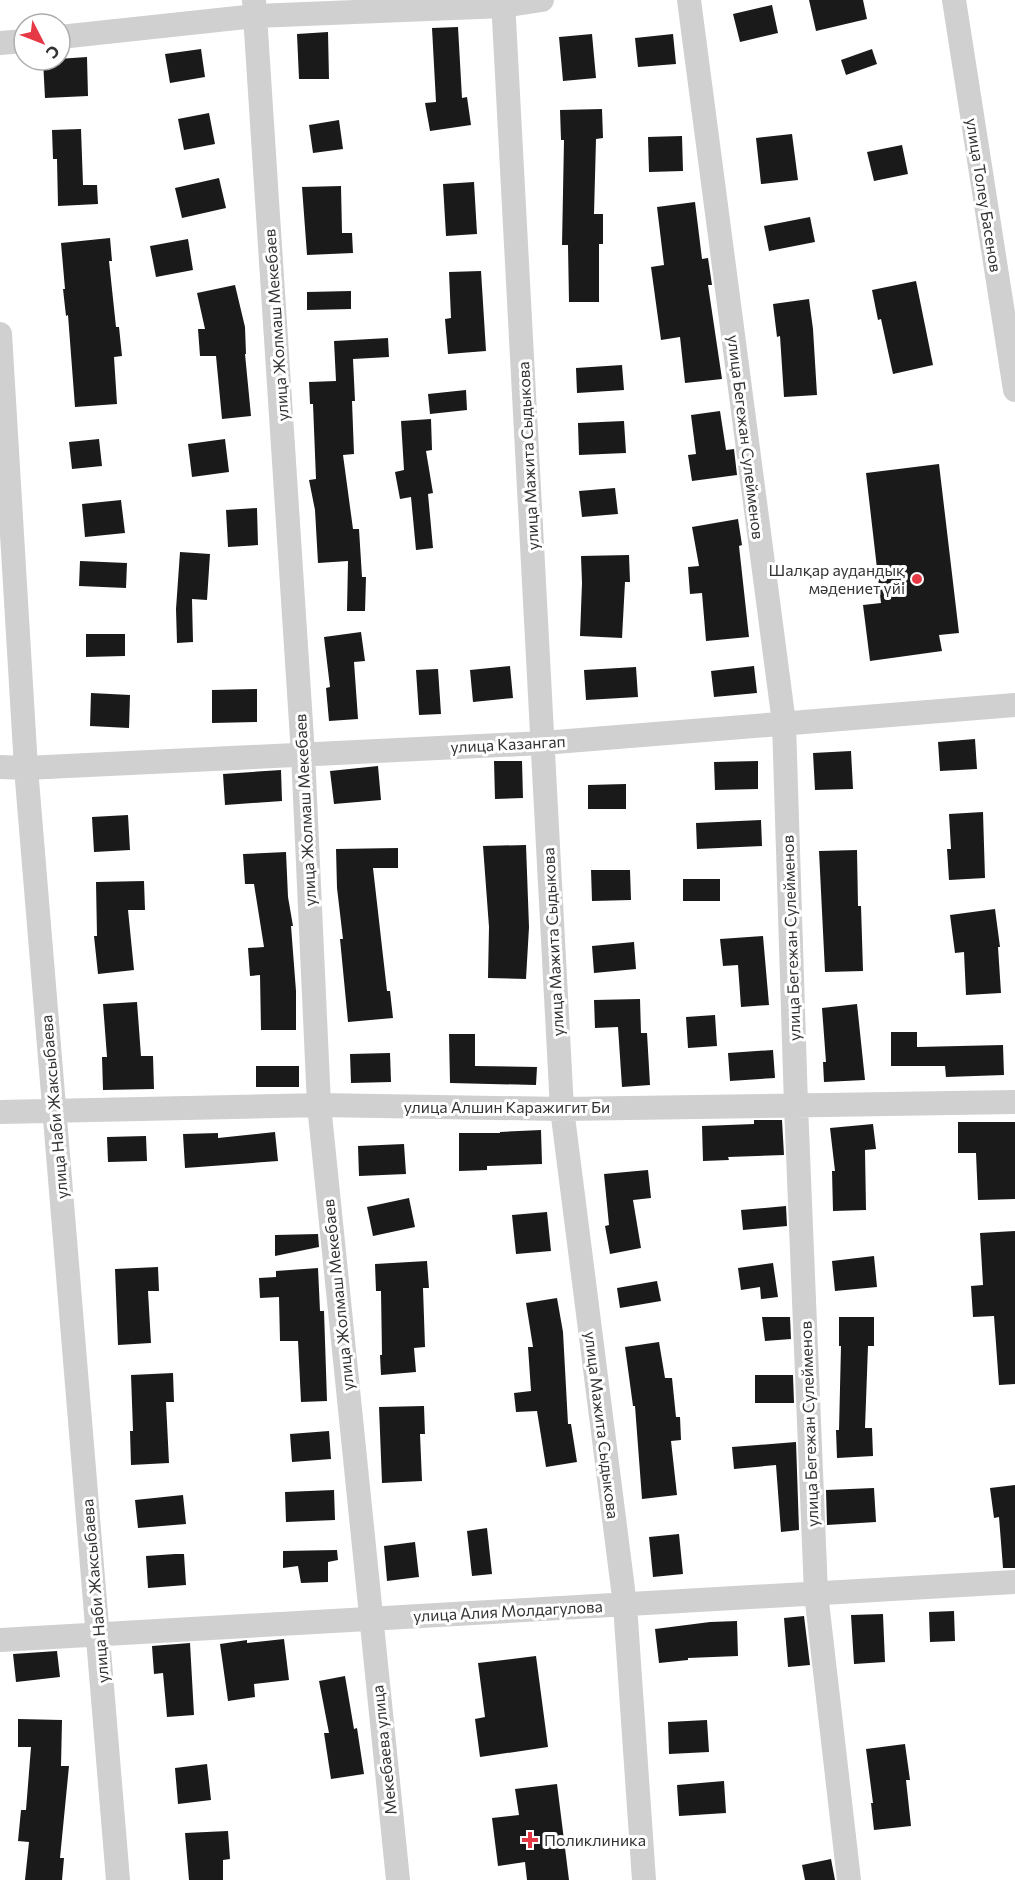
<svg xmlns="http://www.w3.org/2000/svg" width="1015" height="1880" font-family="Commissioner,sans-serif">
<rect width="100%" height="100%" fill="#fff"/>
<path fill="#1a1a1a" d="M809,0H863L867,19L816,31Z
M772,5L778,33L740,42L733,14Z
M458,27L462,98L467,97L471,125L430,131L425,103L436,102L432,28Z
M328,32L329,79H299L297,34Z
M592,34L596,78L563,81L559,37Z
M673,34L676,64L638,67L635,38Z
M201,49L205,77L170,83L165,54Z
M872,49L877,64L846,75L841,60Z
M87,57L88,96L45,98L43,60Z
M602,109L603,138L596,139L594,214H603V244H599V302H569L568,245H562L564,140H561L560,110Z
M209,113L215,144L184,150L178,119Z
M339,120L343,149L313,153L309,125Z
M81,129L83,185H97L98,204L58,206L57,159H53L52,130Z
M792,134L798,180L761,184L756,138Z
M682,136L683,171L649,172L648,137Z
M902,145L908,174L874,181L867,152Z
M219,178L226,208L182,218L175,188Z
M474,182L477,234L446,236L443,184Z
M341,186L342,233H352L353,253L307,255L302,187Z
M695,202L702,259L708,258L712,285H708L722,379L685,383L680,337L661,340L651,267L664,265L657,207Z
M810,217L815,242L769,251L764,226Z
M110,238L112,261H109L116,327H119L122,356L114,357L117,404L75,407L68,315L66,316L63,289H65L61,243Z
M188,239L193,270L156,277L150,246Z
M481,271L486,351L448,354L445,319L451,318L449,272Z
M916,281L933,365L893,374L881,319L878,320L872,290Z
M235,285L245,327L246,354H245L251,416L222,419L216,356H200L198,329H205L197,293Z
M351,291V309L307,310V292Z
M809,299L813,329L817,395L784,397L780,336L777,337L773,304Z
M388,338L389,357L353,359L355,401H352L354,454L343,455L353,529H359L362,577H366L365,611H347L348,561L318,563L315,510L309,480L316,479L313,404H310L309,382L336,381L334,341Z
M622,365L624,390L577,393L576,368Z
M466,390L467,410L430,414L428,394Z
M720,411L726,450L734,449L737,475L692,481L688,455L696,454L691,415Z
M431,419L432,450L426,451L433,493L428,494L433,548L416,550L411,497L400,499L395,472L404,470L401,421Z
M624,421L626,453L579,455L578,423Z
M99,439L102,466L72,469L69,442Z
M225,439L229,472L192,477L188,444Z
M939,464L959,633L939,635L942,651L870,661L863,605L881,603L866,473Z
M615,488L618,514L582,517L579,491Z
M121,500L125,533L85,537L82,504Z
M257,508L258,545L228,547L226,510Z
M738,519L742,545L739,546L749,637L706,641L702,593L690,594L688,567L699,566L692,527Z
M180,552L210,554L207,600L192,599L193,642L177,643L176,609Z
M629,555L630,582H625L622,638L580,636L582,583L581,556Z
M80,561L127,563L126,588L79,586Z
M361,632L365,661L354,662L358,719L329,721L326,688L330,687L324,637Z
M86,634H125V656L86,657Z
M510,666L513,698L473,702L470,670Z
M754,666L757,693L714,697L711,671Z
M636,667L638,697L586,700L584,670Z
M438,669L441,714L419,715L416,670Z
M257,689V722L212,723V690Z
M91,693L130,695L129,728L90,726Z
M975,739L977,769L940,771L938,742Z
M851,751L853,789L815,790L813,753Z
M494,761H522L523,798L495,799Z
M758,761V789L715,790L714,762Z
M378,766L381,800L334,804L330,771Z
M281,770L282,801L225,805L223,774Z
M626,784V809H588V785Z
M983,812L985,878L949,880L947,849H951L949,814Z
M128,815L130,850L94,852L92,817Z
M761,820L762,846L697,849L696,823Z
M526,845L529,927L526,979L488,978L489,927L483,846Z
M398,848V868H373L387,991H390L393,1018L348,1022L340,939H343L337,888L336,849Z
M857,850L858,906H861L863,971L825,972L819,851Z
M286,852L288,897L293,926H291L296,991V1030H261L260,975L250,976L248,948L264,947L254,884H245L243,854Z
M591,870H630L631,900L592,901Z
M683,879H720V901H683Z
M144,881L145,910H128L134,970L98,974L94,936H97L96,882Z
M995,909L1000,947H998L1001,993L966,995L964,952L955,953L950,915Z
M763,936L769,1005L741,1007L738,965L723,966L720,939Z
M634,942L636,969L594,973L592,946Z
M640,999L641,1033H647L650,1085L622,1087L618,1027L595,1028L594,1000Z
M137,1002L141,1056H153L154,1089L103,1090L102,1057H107L103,1004Z
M857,1004L865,1080L824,1082L823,1062H826L822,1008Z
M715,1015L717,1046L688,1048L686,1017Z
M891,1032H917V1047L1003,1045L1004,1075L946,1077L945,1066H891Z
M449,1034H475V1066L537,1067L536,1085L450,1083Z
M773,1050L775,1078L730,1081L728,1053Z
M390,1053L391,1082L351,1083L350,1054Z
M256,1066H299V1087H256Z
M754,1120H782L784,1155L728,1157L729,1160L703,1161L702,1126L754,1124Z
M958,1122H1015V1199L978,1200L976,1153H958Z
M873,1124L876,1149L865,1150L866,1210L833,1211L832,1171H835L830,1128Z
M541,1130L542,1164L487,1166V1170L459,1171V1133H500V1132Z
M275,1132L278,1161L185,1168L183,1134L218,1133V1138Z
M146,1136L147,1161L108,1162L107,1137Z
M404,1144L406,1174L359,1176L358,1146Z
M648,1170L651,1198L633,1200L641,1248L610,1254L605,1226L609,1225L604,1174Z
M409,1198L415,1227L373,1236L367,1207Z
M786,1206L787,1226L743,1230L741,1210Z
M547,1212L551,1251L516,1254L512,1215Z
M1015,1231V1384L999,1385L994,1316L973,1317L971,1286L983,1285L980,1233Z
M318,1234L319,1247L275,1256V1235Z
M874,1256L877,1287L835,1291L832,1261Z
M427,1261L429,1288H423L425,1347L414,1348L416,1372L381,1375L380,1355H382L381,1291H376L375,1264Z
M773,1263L778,1297L761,1299L760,1287L741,1290L738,1268Z
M158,1267L159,1291H148L151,1343L118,1345L115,1269Z
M318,1268L320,1311H324L327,1401L301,1402L298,1341H280L279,1297L260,1298L259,1278L276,1277V1271Z
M657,1281L661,1301L620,1308L617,1288Z
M557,1298L563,1332L568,1424H571L577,1462L546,1467L537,1411L516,1412L514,1393L531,1391L528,1347H533L526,1303Z
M762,1317H790L791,1339L765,1341Z
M839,1317H874V1346H868L865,1428H872L873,1456L837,1458L836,1430H839L841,1346H839Z
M659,1342L665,1378H672L676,1417H680L681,1440L671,1441L677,1495L642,1499L635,1406H633L625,1347Z
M173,1373L174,1402H166L169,1463L131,1465L130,1431H133L131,1375Z
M755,1375H793L794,1403H755Z
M424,1406L425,1434H420L422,1481L382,1483L379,1407Z
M329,1431L331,1459L292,1462L290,1434Z
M796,1442L799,1530L781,1532L776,1465L734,1469L732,1447Z
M1015,1485V1568H1003L999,1517L994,1518L990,1488Z
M874,1488L876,1522L827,1525L826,1490Z
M334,1490L335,1520L286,1522L285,1492Z
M183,1495L186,1524L138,1528L135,1500Z
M487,1528L492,1574L472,1576L467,1531Z
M679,1534L683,1574L653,1577L649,1537Z
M415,1542L419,1577L387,1581L384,1546Z
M337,1550L338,1560L328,1562V1582L301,1583L298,1566L283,1568V1551Z
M175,1554H184L186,1585L148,1588L146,1556Z
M954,1611L955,1641L930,1642L929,1612Z
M883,1614L885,1662L854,1664L851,1615Z
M804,1616L810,1665L788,1667L784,1618Z
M737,1621L738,1656L688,1658V1660L659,1663L655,1629L710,1622Z
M284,1639L289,1680L254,1684L255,1697L228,1701L220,1644L247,1640V1643Z
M190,1643L194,1715L167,1717L163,1673L154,1674L152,1646Z
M57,1651L60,1677L16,1682L13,1654Z
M536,1656L548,1747L480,1757L475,1719L485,1717L478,1663Z
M345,1676L354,1729L357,1728L364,1774L331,1779L324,1733H329L319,1681Z
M18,1719L62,1720L61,1766H69L60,1858H64L62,1880H25L29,1842L18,1841L21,1810H26L31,1747H18Z
M707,1720L709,1752L669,1754L668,1722Z
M905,1744L910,1780H906L911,1826L874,1830L871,1803H873L866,1749Z
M207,1764L211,1800L178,1804L175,1768Z
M724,1781L726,1813L679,1816L677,1785Z
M557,1784L569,1880H527L525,1862L498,1866L492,1818L519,1815L515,1789Z
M228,1831L230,1859L223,1860V1880H189L185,1833Z
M831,1859L835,1880H805L802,1865Z"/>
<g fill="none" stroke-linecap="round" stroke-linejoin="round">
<path stroke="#d0d0d0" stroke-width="24" d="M254,0L303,754L319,1105L398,1880
M503,0L562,1109L625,1605L644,1880
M689,0L784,723L796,1105L816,1593L849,1880
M954,0L1015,390
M60,37L256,16L503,6L542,0
M0,43L24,41
M0,334L26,768L118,1880
M0,767L26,768L543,743L1015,705
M0,1112L319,1105L562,1109L1015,1102
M0,1640L1015,1582"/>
</g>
<g fill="#e63946" stroke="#fff" stroke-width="2">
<circle cx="917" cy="579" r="6"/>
<path d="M527 1831h6v6h6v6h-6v6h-6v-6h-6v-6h6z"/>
</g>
<g text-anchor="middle" stroke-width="6" stroke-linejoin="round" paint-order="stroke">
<g font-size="16" fill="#333" stroke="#fff">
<text transform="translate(984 195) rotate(81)" y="6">улица Толеу Басенов</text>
<text transform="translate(276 325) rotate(-94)" y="6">улица Жолмаш Мекебаев</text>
<text transform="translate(746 437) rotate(83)" y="6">улица Бегежан Сулейменов</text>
<text transform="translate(528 456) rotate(-93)" y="6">улица Мажита Сыдыкова</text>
<text transform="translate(508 744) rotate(-3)" y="6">улица Казангап</text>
<text transform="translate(305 810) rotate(-93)" y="6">улица Жолмаш Мекебаев</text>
<text transform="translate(791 938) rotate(-92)" y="6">улица Бегежан Сулейменов</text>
<text transform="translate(553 942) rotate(-93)" y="6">улица Мажита Сыдыкова</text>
<text transform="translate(54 1107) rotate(-95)" y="6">улица Наби Жаксыбаева</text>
<text x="507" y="1113">улица Алшин Каражигит Би</text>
<text transform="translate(338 1295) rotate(-96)" y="6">улица Жолмаш Мекебаев</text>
<text transform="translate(809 1424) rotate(-92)" y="6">улица Бегежан Сулейменов</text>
<text transform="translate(602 1425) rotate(83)" y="6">улица Мажита Сыдыкова</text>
<text transform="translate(95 1591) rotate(-95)" y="6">улица Наби Жаксыбаева</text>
<text transform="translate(508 1611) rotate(-3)" y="6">улица Алия Молдагулова</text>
<text transform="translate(384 1750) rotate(-96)" y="6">Мекебаева улица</text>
</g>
<g font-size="16" fill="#333" stroke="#fff" text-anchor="end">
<text x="905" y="576">Шалқар аудандық<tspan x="905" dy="18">мәдениет үйі</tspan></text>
<text x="544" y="1846" text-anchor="start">Поликлиника</text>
</g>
</g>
<g transform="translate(42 42) rotate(132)"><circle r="28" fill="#ffffff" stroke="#adadad" stroke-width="1.5"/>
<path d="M0-4.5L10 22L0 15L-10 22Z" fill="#e63946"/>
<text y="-9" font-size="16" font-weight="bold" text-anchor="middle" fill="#333333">С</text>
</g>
</svg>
